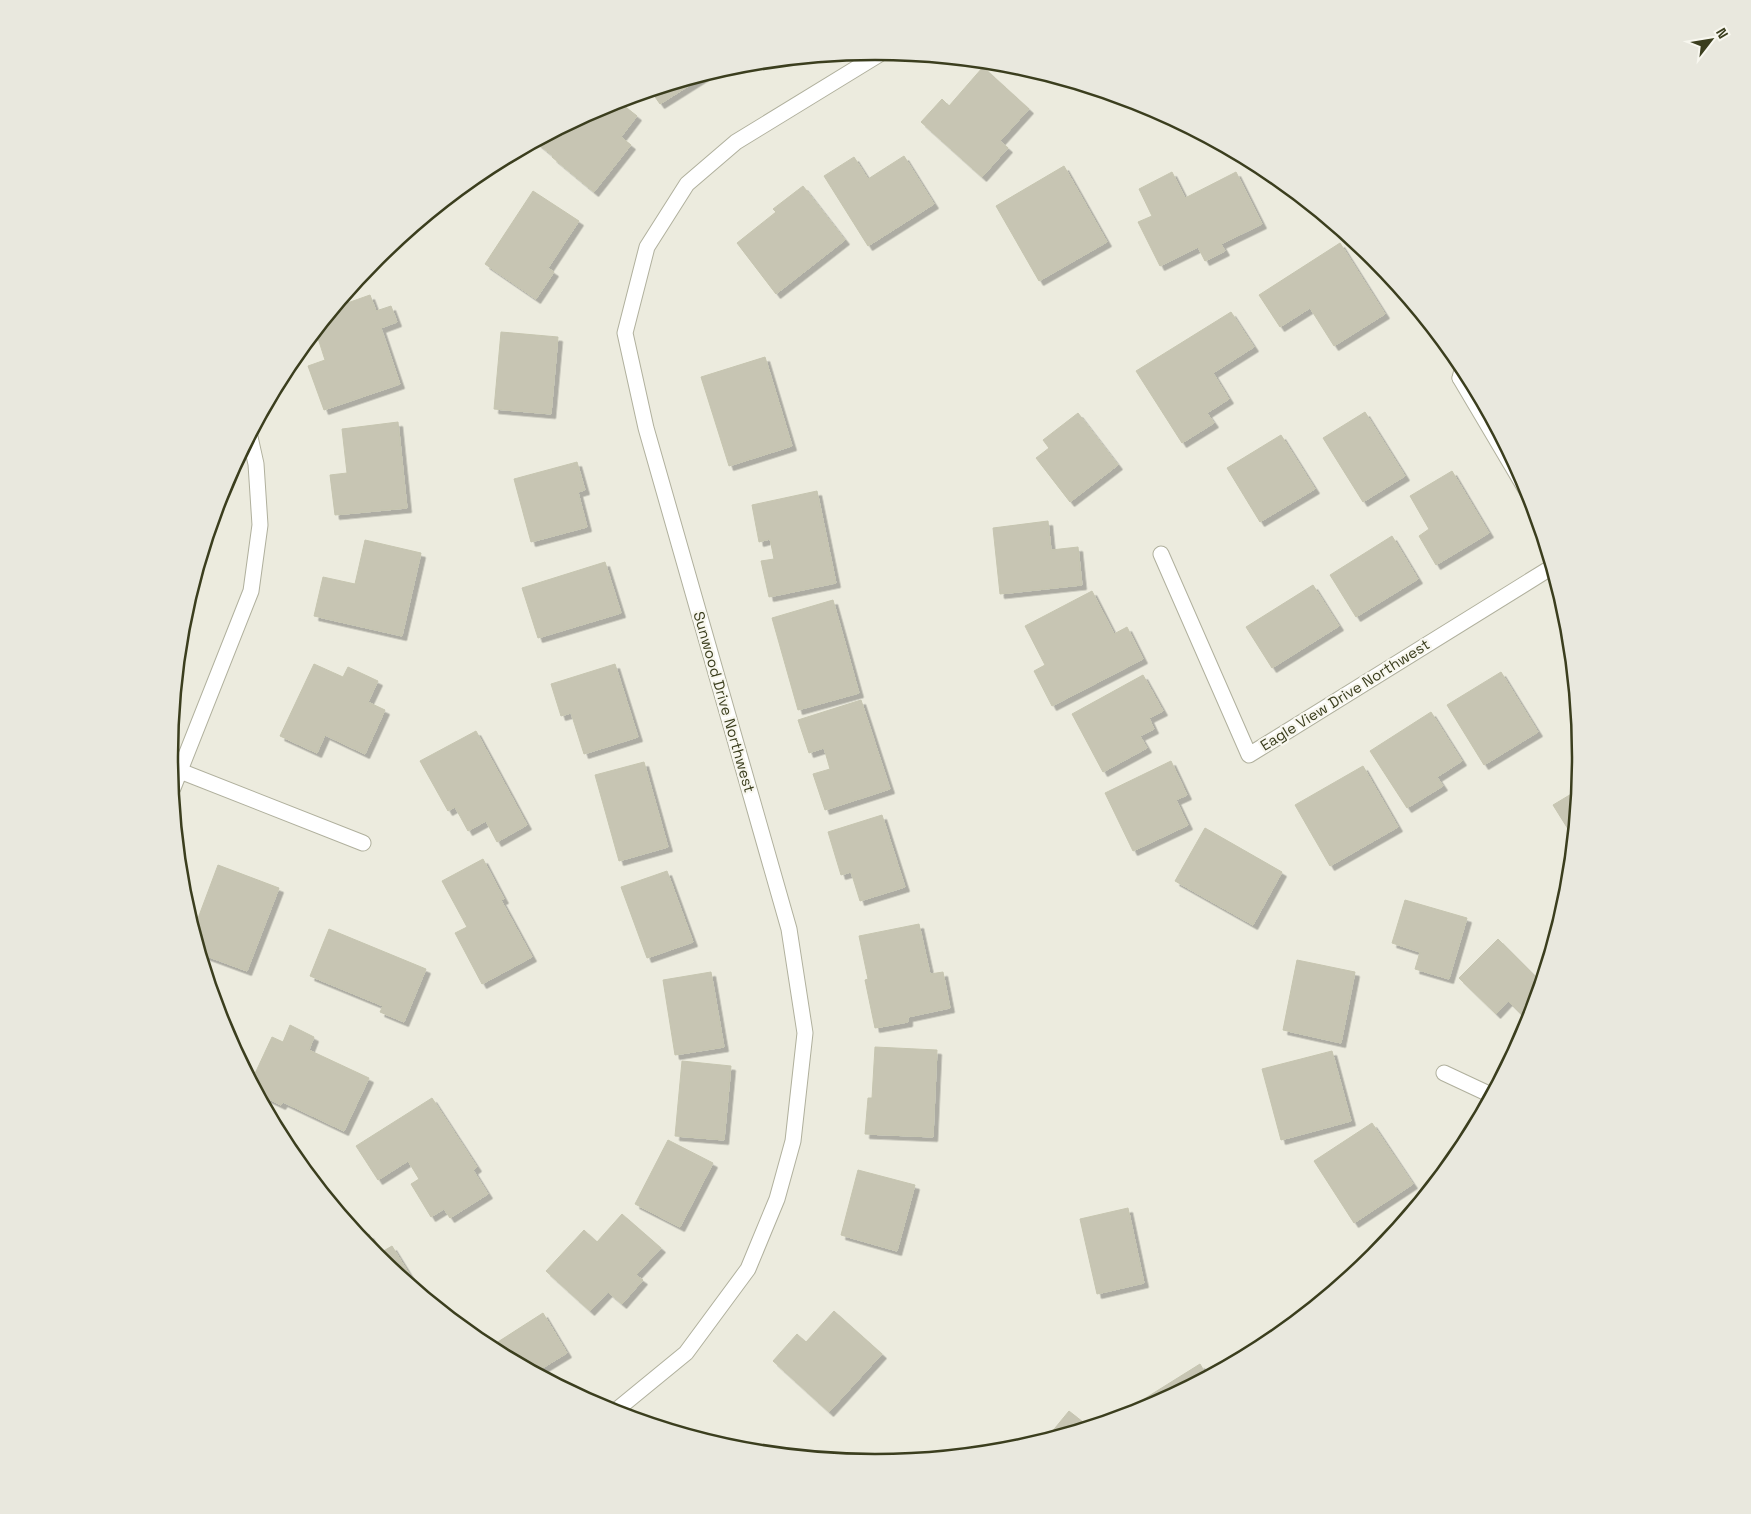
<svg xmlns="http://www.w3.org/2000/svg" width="1751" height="1514" font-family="'Space Grotesk',sans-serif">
<defs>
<filter id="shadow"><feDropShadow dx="4.5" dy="4.5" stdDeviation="0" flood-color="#0004"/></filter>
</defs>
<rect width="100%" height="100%" fill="#ecebde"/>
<path fill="#c7c5b3" stroke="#c6c5b0" filter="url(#shadow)" d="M983,67L1029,109L1000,141L1008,148L982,177L921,122L942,99L949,106Z
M706,75L660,104L651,91Z
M618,101L637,116L621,137L631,145L594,192L552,157L553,156L536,142L606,105Z
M904,156L934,204L868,246L824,176L854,157L868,179Z
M1064,166L1107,242L1039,281L996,206Z
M1172,172L1185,198L1236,172L1262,224L1221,244L1225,251L1205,261L1198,247L1160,266L1138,222L1152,216L1139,189Z
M803,186L845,240L776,294L737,243L776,212L773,209Z
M533,191L579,221L548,268L554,272L536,299L485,264Z
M1340,243L1385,314L1334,346L1310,308L1280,327L1259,295Z
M370,295L376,311L391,306L397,322L381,328L400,384L324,410L308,366L325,360L316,332L336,307Z
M1231,312L1254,347L1213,373L1229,399L1207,413L1214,423L1182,443L1136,371Z
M501,332L558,337L551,414L494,409Z
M765,357L792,446L729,466L701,377Z
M1365,412L1405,476L1363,502L1323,438Z
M1078,413L1118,465L1070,502L1036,458L1049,448L1043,440Z
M398,422L407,508L335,515L330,475L347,473L342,429Z
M1281,435L1315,489L1260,522L1227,468Z
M577,462L585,490L578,492L587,527L531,542L514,479Z
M1452,471L1489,533L1436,565L1419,536L1429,529L1410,496Z
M817,491L836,583L769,597L761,561L774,559L770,539L759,542L752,505Z
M1048,521L1051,550L1078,547L1082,585L1000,594L993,528Z
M1392,536L1418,579L1356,617L1330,575Z
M365,540L421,553L402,636L314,616L323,577L355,584Z
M605,562L621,613L538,638L522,588Z
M1313,585L1339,626L1272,668L1246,627Z
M1092,591L1114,634L1127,627L1143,659L1052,706L1034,671L1045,665L1025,626Z
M833,600L859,693L798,710L772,618Z
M314,664L343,677L348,667L378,681L368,702L385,710L365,754L325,735L317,753L280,736Z
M615,664L638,737L584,754L571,713L561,716L551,684Z
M1501,672L1538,732L1484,765L1447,705Z
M1143,675L1163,711L1149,718L1154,729L1140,736L1147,748L1103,772L1072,714Z
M861,700L890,789L825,810L813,774L830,769L824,748L809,753L798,720Z
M1431,712L1462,761L1437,777L1443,786L1407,808L1370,751Z
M476,731L527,825L497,842L486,821L468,831L455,807L448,811L420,761Z
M1171,761L1187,795L1176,800L1188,825L1133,851L1105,793Z
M644,762L668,847L619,861L595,775Z
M1363,766L1398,827L1330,866L1295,805Z
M1578,790L1573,837L1553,805Z
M882,815L905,887L860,901L851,872L841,875L828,832Z
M1205,828L1282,872L1253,925L1175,881Z
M483,859L504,899L501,900L532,957L482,984L455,933L467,927L442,881Z
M218,865L279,888L247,971L201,954L194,929Z
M667,871L693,942L647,958L621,887Z
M1405,900L1467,918L1449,979L1415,969L1420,952L1392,943Z
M919,924L930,974L943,972L950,1008L908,1017V1022L875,1028L865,980L868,979L859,936Z
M329,929L426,969L404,1022L380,1012L383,1006L310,976Z
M1498,939L1541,982L1529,1022L1508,1001L1496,1014L1459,978Z
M1297,960L1355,972L1341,1043L1283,1030Z
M711,972L724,1047L675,1055L663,980Z
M290,1025L314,1037L309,1050L369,1078L344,1131L283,1102L281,1105L260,1095L252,1080L272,1037L283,1042Z
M875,1047L937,1050L933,1137L865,1134L868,1098H872Z
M1332,1051L1351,1121L1281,1140L1262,1069Z
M682,1061L731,1066L724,1140L675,1136Z
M432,1098L477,1167L473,1170L488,1194L450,1218L444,1209L431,1217L411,1184L419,1179L408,1161L378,1180L356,1146Z
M1372,1123L1413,1184L1354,1223L1314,1161Z
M668,1140L713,1163L680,1227L635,1204Z
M858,1170L915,1185L897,1251L841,1235Z
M1128,1208L1144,1283L1097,1294L1080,1219Z
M622,1214L661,1248L636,1275L643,1280L622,1304L608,1292L590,1311L546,1271L584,1230L597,1242Z
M369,1234L380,1253L392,1246L411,1277L406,1280L376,1256L362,1238Z
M834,1311L882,1354L829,1412L773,1361L797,1334L806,1342Z
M543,1313L567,1353L536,1372L490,1347Z
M1200,1364L1207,1376L1140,1411L1136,1404Z
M1069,1411L1088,1426L1046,1439Z"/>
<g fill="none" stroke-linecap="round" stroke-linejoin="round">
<g stroke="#b0b09d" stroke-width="17">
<path id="service" d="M1460,378L1463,366"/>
</g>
<g stroke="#b0b09d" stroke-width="17">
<path id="minor" d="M1460,378L1531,498
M1161,554L1249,755L1552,567
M180,771L363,843
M173,788L251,591L260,525L256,464L250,437
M1444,1073L1491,1095
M614,1412L686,1353L748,1269L777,1199L793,1141L805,1033L789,929L646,428L625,333L647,247L687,184L736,142L883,52"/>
</g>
<use href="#service" stroke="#fff" stroke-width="15"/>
<use href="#minor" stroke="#fff" stroke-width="15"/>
</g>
<g text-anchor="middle" stroke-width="4.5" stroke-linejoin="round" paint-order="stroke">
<g font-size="15" fill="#3b3e1e" stroke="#f8f7ef">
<text transform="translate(1345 695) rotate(-32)" y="5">Eagle View Drive Northwest</text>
<text transform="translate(724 702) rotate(74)" y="5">Sunwood Drive Northwest</text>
</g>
</g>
<path d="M0 0H1751V1514H0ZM178 757a697 697 0 1 1 1394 0a697 697 0 1 1-1394 0Z" fill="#e9e8de" fill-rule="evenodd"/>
<path fill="none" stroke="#3b3e1e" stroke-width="2.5" d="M178 757a697 697 0 1 1 1394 0a697 697 0 1 1-1394 0Z"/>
<g transform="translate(1711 40) rotate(59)" stroke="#f8f7ef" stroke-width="4" paint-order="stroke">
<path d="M0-4L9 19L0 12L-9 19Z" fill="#3b3e1e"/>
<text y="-8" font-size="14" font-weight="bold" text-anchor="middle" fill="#3b3e1e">N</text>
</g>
</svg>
